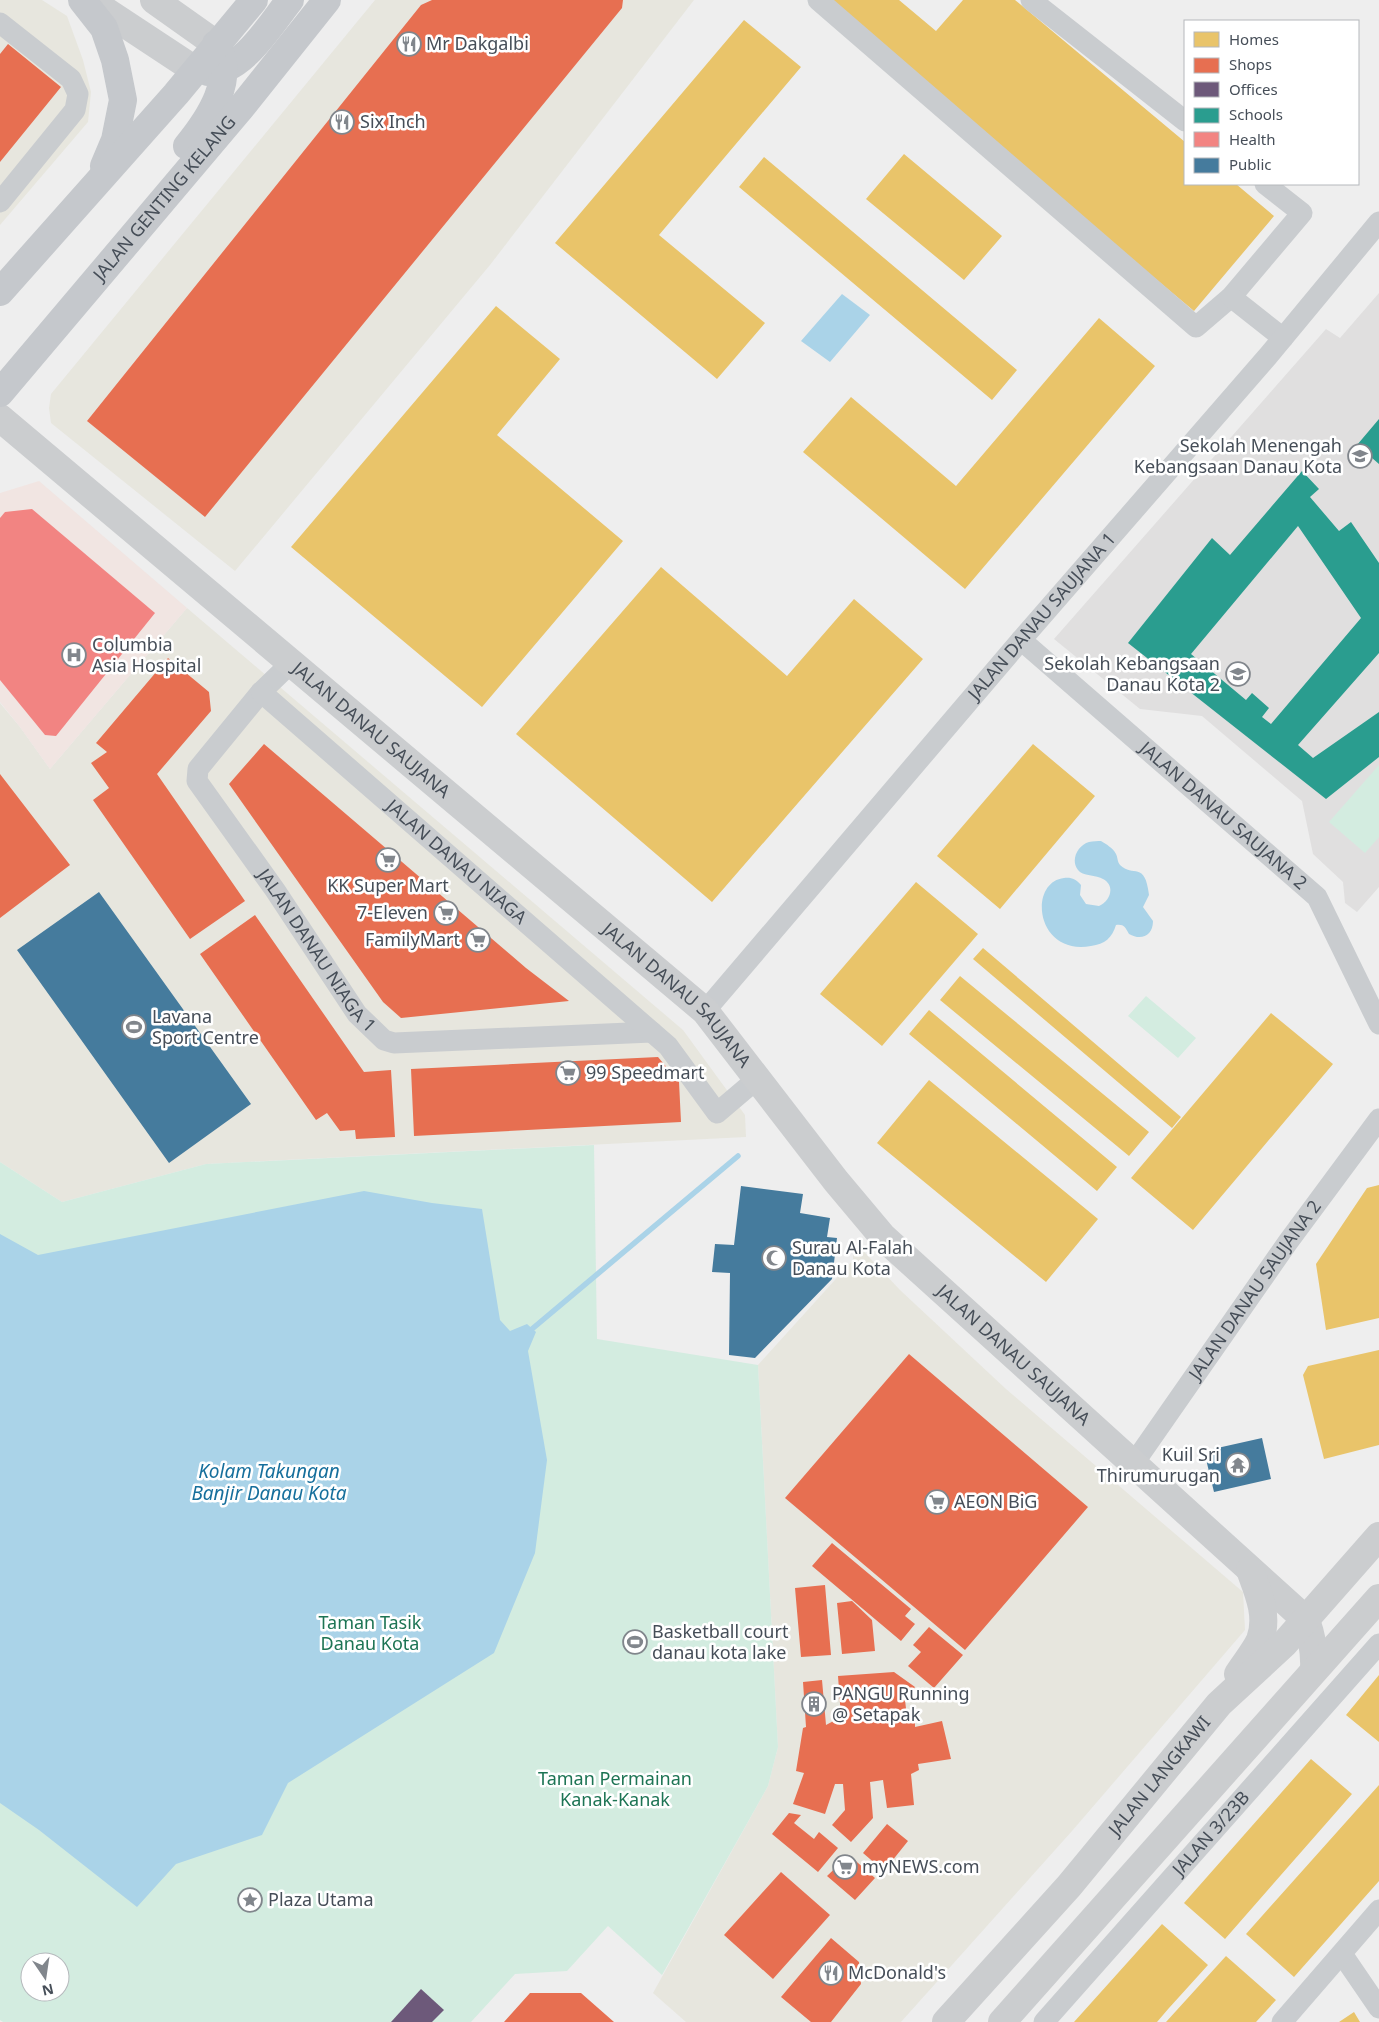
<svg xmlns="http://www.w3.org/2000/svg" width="1379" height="2022" font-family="'Noto Sans',sans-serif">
<rect width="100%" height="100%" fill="#eee"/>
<path fill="#e7e6de" d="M0,0H42L67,16L83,60L91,92L88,122L0,225Z
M375,0H694L490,265L235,571L51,423L49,408L51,394Z
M187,608L683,1030L745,1115L746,1137L206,1164L62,1202L0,1162V703L20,727L50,769Z
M853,1240L900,1290L1006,1389L1243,1592L1245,1630L1072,1831L901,2022H686L653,1993L768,1786L778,1747L758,1365L853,1260Z"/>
<path fill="#e0dfdf" d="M1379,293V887L1357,912L1345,903L1343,882L1313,854L1302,801L1202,716L1140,709L1054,639L1326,329L1340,338Z"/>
<path fill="#f1e5e2" d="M39,481L187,608L50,769L20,727L0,702V493Z"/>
<path fill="#d3ece0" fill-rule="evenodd" d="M1379,765V837L1365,853L1329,822Z
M1146,996L1196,1038L1178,1058L1128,1016Z
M594,1145L597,1339L758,1365L778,1747L768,1786L662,1975L608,1926L567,1971L515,1974L471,2022H3L0,2020V1162L62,1202L206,1164ZM30,1962H60V1992H30Z"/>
<path fill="#aad3e8" d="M842,294L870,315L830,362L801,341Z
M1101,841C1106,844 1113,848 1116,854C1118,858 1117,861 1120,865C1133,878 1145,860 1149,895L1143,907L1153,921C1153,936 1141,941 1129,934C1125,927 1124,924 1116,925C1112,938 1105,944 1091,946C1035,956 1028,882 1064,878C1071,877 1076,879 1081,885L1080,895L1086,904L1099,906C1110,901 1116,886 1103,879C1097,875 1082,876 1078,870C1070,860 1078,845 1089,842C1093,841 1098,841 1101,841Z
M364,1191L432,1203L482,1209L500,1320L510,1331L527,1324L536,1332L528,1351L547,1460L535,1553L494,1653L288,1783L262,1835L176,1864L137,1907L39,1830L0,1803V1234L38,1255Z"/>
<path fill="#e9c46a" d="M821,0H899L936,31L963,0H1015L1185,142V184H1236L1274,216L1194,311Z
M744,20L801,67L659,235L765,323L717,379L555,243Z
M904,154L1002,236L964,280L866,199Z
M764,157L1017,370L992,400L739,187Z
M496,306L560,359L497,435L623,541L482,707L291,547Z
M1099,318L1155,366L965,589L803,452L851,397L956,486Z
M661,567L787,676L854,599L923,659L712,902L516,734Z
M1033,744L1095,796L1000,909L937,856Z
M916,882L978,934L882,1046L820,994Z
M983,948L1181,1117L1172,1128L973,959Z
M960,976L1149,1132L1129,1156L940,1000Z
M929,1010L1117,1167L1097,1191L909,1034Z
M1271,1013L1333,1064L1193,1230L1131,1178Z
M929,1080L1098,1219L1046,1282L877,1143Z
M1379,1185V1318L1326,1330L1316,1264L1367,1188Z
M1379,1350V1445L1324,1459L1303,1375L1308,1366Z
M1379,1675V1742L1346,1715Z
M1311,1759L1352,1794L1225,1939L1184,1903Z
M1379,1785V1881L1294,1977L1246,1934Z
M1162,1924L1208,1965L1169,2008L1157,2022H1074Z
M1226,1956L1276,2000L1256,2022H1166Z
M1354,2012L1360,2022H1339Z"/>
<path fill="#e76f51" d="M432,0H623L622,8L205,517L87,421L421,5Z
M8,44L61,87L0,162V54Z
M168,658L209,692L211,711L157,774L245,901L190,939L93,800L109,788L91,763L107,752L96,743Z
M264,744L526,968L569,1001L401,1018L383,1002L229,784Z
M0,774L70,865L0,918Z
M255,915L364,1072L391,1070L395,1137L356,1139L355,1130L340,1131L327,1113L316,1120L200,954Z
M658,1057L679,1082L681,1122L414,1136L411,1069Z
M909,1354L1088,1507L965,1650L785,1498Z
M832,1543L911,1609L905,1616L915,1624L901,1641L812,1566Z
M825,1585L831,1655L801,1657L795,1588Z
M852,1601L872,1620L875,1651L842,1654L837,1603Z
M929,1627L963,1655L934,1688L908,1666L921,1652L913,1645Z
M894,1672L915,1687L905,1700L907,1717L915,1720V1727L942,1721L951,1759L918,1764L919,1770L911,1774L914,1805L887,1808L883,1780L870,1782L873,1818L851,1842L832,1825L845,1810L843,1784H835L825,1814L793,1804L804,1773L796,1771L803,1728L806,1727L803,1682L822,1680L826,1725L841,1717L838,1676Z
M789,1813L801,1815L794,1823L814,1839L819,1832L838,1848L818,1872L772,1834Z
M887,1824L908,1841L884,1871L863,1853Z
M849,1855L875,1878L855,1900L827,1876Z
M781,1872L830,1915L773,1979L724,1935Z
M831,1938L859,1962L861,1984L831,2022H811L781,1997Z
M530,1993H581L614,2022H504Z"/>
<path fill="#6d597a" d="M421,1989L444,2010L432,2022H391Z"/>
<path fill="#2a9d8f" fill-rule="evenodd" d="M1379,419V464L1357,445Z
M1302,471L1319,489L1310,497L1339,531L1351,522L1379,563V653L1298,745L1313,758L1379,712V757L1326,799L1128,643L1212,538L1230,555ZM1298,526L1361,618L1271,724L1262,717L1269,708L1252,693L1246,700L1191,654Z"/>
<path fill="#f28482" d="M32,509L155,613L56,736L45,735L0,680V518L5,512Z"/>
<path fill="#457b9d" d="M99,892L251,1104L169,1163L17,950Z
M741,1186L803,1194L800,1213L830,1218L827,1237L837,1238L832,1279L755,1358L729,1355L730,1273L712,1272L715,1244L734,1245Z
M1262,1438L1271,1479L1214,1492L1204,1451Z"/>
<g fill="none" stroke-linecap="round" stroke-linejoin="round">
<path stroke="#aad3e8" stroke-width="5.5" d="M532,1329L738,1156"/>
<g stroke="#c9cccf" stroke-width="21">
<path d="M818,0L1196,327L1231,297L1302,213L1265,184"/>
<path d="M1031,0L1185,121"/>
<path d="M0,23L71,79L78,94L75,110L0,202"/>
<path d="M1231,297L1283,338"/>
<path id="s1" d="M1021,640L1317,897L1379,1024"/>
<path id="s2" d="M291,663L261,692L198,769L197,781L275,890L357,1014L384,1040L394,1043L652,1032"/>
<path id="s3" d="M261,692L668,1046L717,1113L757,1079"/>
<path id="s4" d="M705,1011L1015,647L1268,356L1379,222"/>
<path id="s5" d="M1134,1463L1288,1242L1379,1119"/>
<path d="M1342,1954L1379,2008"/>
<path id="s6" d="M1044,2022L1379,1644"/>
<path d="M1282,2022L1379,1910"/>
</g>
<g stroke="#cbcdcf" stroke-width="28">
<path d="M89,0L195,70"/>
<path d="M154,0L216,44"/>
<path id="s7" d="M0,418L705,1011L836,1181L883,1237L1306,1620C1312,1637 1315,1651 1314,1669"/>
<path d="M1238,1674C1245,1663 1255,1651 1260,1640C1269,1616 1258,1592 1250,1570"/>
<path id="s8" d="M946,2022L1069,1886L1219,1704L1284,1644L1379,1536"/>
<path d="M1002,2022L1379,1598"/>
</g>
<g stroke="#c5c8cc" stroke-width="28">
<path d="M82,0L104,28L115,60L123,100L115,140L104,166"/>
<path d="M208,72C243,72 270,25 290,0"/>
<path d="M187,146C209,119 237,78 216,44"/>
<path d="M0,292L176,94L254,0"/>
<path id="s9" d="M0,393L240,109L327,0"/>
</g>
</g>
<defs>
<g id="restaurant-ring" transform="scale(1.25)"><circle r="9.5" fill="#fff" stroke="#81868c" stroke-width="1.5"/><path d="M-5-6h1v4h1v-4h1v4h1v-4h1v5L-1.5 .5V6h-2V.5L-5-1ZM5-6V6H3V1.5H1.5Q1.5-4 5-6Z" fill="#81868c"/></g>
<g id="school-ring" transform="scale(1.25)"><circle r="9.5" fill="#fff" stroke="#81868c" stroke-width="1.5"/><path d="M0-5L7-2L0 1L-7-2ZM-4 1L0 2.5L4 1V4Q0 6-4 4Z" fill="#81868c"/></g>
<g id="hospital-ring" transform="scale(1.25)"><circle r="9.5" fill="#fff" stroke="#81868c" stroke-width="1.5"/><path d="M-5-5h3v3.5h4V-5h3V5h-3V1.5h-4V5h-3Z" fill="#81868c"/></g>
<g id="supermarket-ring" transform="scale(1.25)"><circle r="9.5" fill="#fff" stroke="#81868c" stroke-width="1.5"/><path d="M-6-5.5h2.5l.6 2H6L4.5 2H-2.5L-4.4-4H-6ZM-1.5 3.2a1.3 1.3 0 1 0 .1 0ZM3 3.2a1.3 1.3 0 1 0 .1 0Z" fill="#81868c"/></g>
<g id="stadium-ring" transform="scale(1.25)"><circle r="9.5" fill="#fff" stroke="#81868c" stroke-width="1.5"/><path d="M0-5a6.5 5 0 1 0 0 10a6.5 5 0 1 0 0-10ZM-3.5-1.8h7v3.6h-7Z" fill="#81868c"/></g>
<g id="mosque-ring" transform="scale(1.25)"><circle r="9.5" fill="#fff" stroke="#81868c" stroke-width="1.5"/><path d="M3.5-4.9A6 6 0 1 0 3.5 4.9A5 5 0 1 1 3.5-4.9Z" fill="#81868c"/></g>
<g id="temple-ring" transform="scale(1.25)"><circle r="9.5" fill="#fff" stroke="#81868c" stroke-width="1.5"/><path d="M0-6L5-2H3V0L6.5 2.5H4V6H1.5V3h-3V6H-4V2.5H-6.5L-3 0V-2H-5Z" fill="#81868c"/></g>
<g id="building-ring" transform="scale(1.25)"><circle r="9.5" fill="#fff" stroke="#81868c" stroke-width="1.5"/><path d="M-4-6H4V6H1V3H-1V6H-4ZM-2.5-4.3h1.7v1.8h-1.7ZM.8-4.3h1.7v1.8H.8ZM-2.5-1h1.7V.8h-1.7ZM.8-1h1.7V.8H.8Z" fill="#81868c"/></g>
<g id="sight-ring" transform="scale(1.25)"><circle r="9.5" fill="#fff" stroke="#81868c" stroke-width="1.5"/><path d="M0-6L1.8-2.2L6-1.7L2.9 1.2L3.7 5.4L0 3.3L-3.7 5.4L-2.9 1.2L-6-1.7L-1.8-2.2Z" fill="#81868c"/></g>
</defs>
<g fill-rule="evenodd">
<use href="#restaurant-ring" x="409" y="44"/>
<use href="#restaurant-ring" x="342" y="122"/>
<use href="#school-ring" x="1360" y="456"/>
<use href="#hospital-ring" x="74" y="655"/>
<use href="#school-ring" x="1238" y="674"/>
<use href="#supermarket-ring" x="388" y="860"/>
<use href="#supermarket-ring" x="446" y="913"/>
<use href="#supermarket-ring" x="478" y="940"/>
<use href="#stadium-ring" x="134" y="1027"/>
<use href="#supermarket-ring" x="568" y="1073"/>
<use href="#mosque-ring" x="774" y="1258"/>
<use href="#temple-ring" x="1238" y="1465"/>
<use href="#supermarket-ring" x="937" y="1502"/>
<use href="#stadium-ring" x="635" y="1642"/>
<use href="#building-ring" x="814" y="1704"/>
<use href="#supermarket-ring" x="845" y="1867"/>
<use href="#sight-ring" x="250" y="1900"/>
<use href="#restaurant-ring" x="831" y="1973"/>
</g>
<g text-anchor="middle" stroke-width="5" stroke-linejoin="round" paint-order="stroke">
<g font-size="18" fill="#464e58" stroke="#fff" text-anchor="start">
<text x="426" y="50">Mr Dakgalbi</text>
<text x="360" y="128">Six Inch</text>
<text x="1342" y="452" text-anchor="end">Sekolah Menengah<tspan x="1342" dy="21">Kebangsaan Danau Kota</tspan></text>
<text x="92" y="651">Columbia<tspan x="92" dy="21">Asia Hospital</tspan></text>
<text x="1220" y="670" text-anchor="end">Sekolah Kebangsaan<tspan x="1220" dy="21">Danau Kota 2</tspan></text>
<text x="388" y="892" text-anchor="middle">KK Super Mart</text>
<text x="428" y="919" text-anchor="end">7-Eleven</text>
<text x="460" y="946" text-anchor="end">FamilyMart</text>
<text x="152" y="1023">Lavana<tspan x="152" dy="21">Sport Centre</tspan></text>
<text x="586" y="1079">99 Speedmart</text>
<text x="792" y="1254">Surau Al-Falah<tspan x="792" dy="21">Danau Kota</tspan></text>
<text x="1220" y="1461" text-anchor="end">Kuil Sri<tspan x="1220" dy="21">Thirumurugan</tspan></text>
<text x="954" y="1508">AEON BiG</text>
<text x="652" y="1638">Basketball court<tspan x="652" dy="21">danau kota lake</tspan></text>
<text x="832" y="1700">PANGU Running<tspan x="832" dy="21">@ Setapak</tspan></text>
<text x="862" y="1873">myNEWS.com</text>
<text x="268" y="1906">Plaza Utama</text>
<text x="848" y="1979">McDonald's</text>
</g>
<g font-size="18" fill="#464e58" stroke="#fff">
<text dy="6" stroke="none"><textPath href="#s9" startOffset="255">JALAN GENTING KELANG</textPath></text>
<text dy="6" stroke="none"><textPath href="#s4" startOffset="519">JALAN DANAU SAUJANA 1</textPath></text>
<text dy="6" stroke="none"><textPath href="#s7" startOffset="485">JALAN DANAU SAUJANA</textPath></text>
<text dy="6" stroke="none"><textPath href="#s1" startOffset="268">JALAN DANAU SAUJANA 2</textPath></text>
<text dy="6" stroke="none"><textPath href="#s3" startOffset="259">JALAN DANAU NIAGA</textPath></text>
<text dy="6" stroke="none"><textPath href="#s2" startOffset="361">JALAN DANAU NIAGA 1</textPath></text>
<text dy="6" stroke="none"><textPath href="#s7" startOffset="890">JALAN DANAU SAUJANA</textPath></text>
<text dy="6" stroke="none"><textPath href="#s5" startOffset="211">JALAN DANAU SAUJANA 2</textPath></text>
<text dy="6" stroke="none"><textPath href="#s7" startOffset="1385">JALAN DANAU SAUJANA</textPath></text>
<text dy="6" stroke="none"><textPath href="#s8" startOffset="326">JALAN LANGKAWI</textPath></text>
<text dy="6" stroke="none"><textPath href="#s6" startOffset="252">JALAN 3/23B</textPath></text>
</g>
<g font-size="18" fill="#1d7454" stroke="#fff">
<text x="370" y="1629">Taman Tasik<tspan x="370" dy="21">Danau Kota</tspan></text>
<text x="615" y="1785">Taman Permainan<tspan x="615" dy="21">Kanak-Kanak</tspan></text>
</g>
<g font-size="19" font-style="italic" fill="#166f9c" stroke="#fff">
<text x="269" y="1478">Kolam Takungan<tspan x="269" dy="22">Banjir Danau Kota</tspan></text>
</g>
</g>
<rect x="1184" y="20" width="175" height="165" fill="#ffffff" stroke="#b5b8bc"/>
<rect x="1194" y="32" width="25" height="15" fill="#e9c46a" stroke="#b5b8bc"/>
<text x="1229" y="45" font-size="15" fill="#464e58">Homes</text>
<rect x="1194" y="58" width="25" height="15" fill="#e76f51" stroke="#b5b8bc"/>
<text x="1229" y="70" font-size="15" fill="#464e58">Shops</text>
<rect x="1194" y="82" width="25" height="15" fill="#6d597a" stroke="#b5b8bc"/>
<text x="1229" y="95" font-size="15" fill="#464e58">Offices</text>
<rect x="1194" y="108" width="25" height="15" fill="#2a9d8f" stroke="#b5b8bc"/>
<text x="1229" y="120" font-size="15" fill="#464e58">Schools</text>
<rect x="1194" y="132" width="25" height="15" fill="#f28482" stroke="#b5b8bc"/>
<text x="1229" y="145" font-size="15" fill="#464e58">Health</text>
<rect x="1194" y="158" width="25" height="15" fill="#457b9d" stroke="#b5b8bc"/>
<text x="1229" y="170" font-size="15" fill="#464e58">Public</text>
<g transform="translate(45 1977) rotate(167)"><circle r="24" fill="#ffffff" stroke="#b5b8bc"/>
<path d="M0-4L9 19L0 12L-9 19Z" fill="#81868c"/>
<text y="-8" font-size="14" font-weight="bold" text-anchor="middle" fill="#464e58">N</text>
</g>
</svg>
